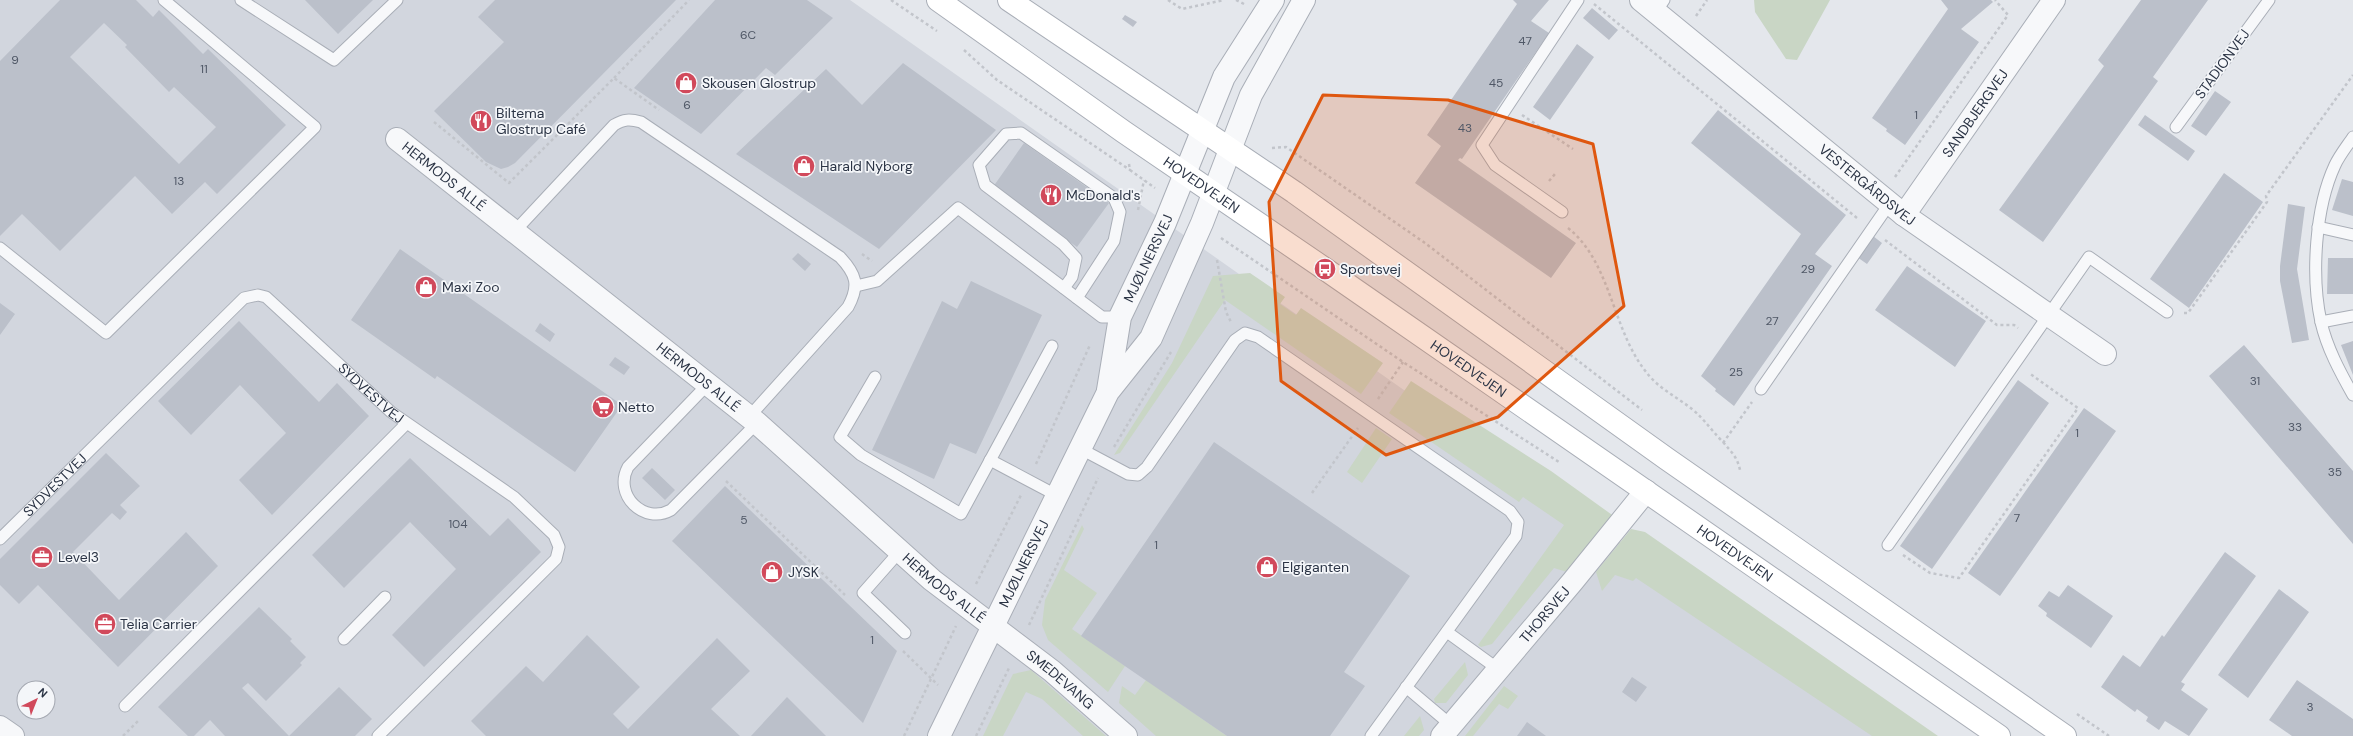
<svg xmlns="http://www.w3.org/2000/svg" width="2353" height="736" font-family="'DM Sans',sans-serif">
<rect width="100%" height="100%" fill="#e4e7ec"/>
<path fill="#d2d6de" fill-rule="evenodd" d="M0,0H850L1895,736H0ZM24,688H48V712H24Z"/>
<path fill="#c9d6c5" d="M1754,0H1830L1797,60L1786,59L1755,12Z
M1250,273L1285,297L1280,304L1296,315L1301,308L1383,363L1361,394L1225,300L1120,453L1114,455L1172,363L1213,276Z
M1411,381L1551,471L1615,517L1570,573L1554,568L1492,644L1481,647L1478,645L1564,525L1523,497L1519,502L1389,413Z
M1376,428L1392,439L1362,483L1347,472Z
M1082,525L1084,529L1064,570L1097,593L1072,629L1125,666L1108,692L1048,640L1042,625L1045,600Z
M1631,529L1645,532L1938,736H1872L1636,578L1633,581L1615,575L1602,591L1596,572Z
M1465,662L1468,675L1446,703H1435L1434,699Z
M1031,670L1106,736H1083L1042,699L1026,692L1003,736H983L1013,674Z
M1146,680L1227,736H1156L1119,703L1122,686L1135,695Z
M1504,686L1518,696L1508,709L1499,704L1473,736H1465Z
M1420,716L1424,730L1419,736H1404Z"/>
<path fill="#bbc0ca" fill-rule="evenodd" d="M60,0H136L153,17L159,10L203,54L208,49L286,125L217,194L205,182L172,214L135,176L60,251L22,214L0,236V61ZM104,23L127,45L125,47L169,92L174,87L216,127L179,164L70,57Z
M305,0H373L338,34Z
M495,0H676L515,163L508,167L501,169L486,162L434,111L504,42L478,17Z
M715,0H807L833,18L775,75L766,68L701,134L634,88Z
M1513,0H1549L1531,21L1549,33L1462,159L1460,158L1458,160L1576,243L1551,278L1415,183L1441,146L1427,135L1517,4Z
M1941,0H1991L1993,2L1961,29L1979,42L1905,145L1886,131L1887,129L1872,118L1948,9Z
M2141,0H2208L2153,77L2158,81L2043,242L1999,210L2104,66L2098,60Z
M1592,8L1618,30L1609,40L1583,18Z
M1125,15L1137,22L1133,27L1122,19Z
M1577,44L1594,57L1550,120L1533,107Z
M903,63L996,130L879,249L736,154L826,69L862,105Z
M2215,91L2231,102L2206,136L2191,126Z
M1718,110L1846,215L1815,254L1832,266L1734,406L1715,391L1716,389L1701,376L1801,234L1691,143Z
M2145,115L2195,151L2188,161L2138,125Z
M1024,143L1109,203L1077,247L993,187Z
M2224,173L2263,202L2189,308L2150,279Z
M2342,179L2353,182V216L2332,210Z
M2288,204L2305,207L2297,269L2309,340L2292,343L2280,281V266Z
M1873,236L1882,243L1867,264L1857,257Z
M400,249L622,405L575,472L437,376L435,379L351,320Z
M798,253L811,264L805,271L792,259Z
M2328,258H2353V294H2327Z
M1907,266L1986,321L1955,367L1875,310Z
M971,281L1042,315L976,454L950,443L934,479L872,450L942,301L957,309Z
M0,303L15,314L0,335Z
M239,321L319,402L337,383L369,416L272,515L239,480L286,433L240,385L191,435L158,401Z
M540,323L555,334L550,342L535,331Z
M2353,341V375L2341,345Z
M2244,345L2353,471V544L2209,376Z
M615,357L630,367L624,375L609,365Z
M2018,380L2049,403L1932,569L1900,546Z
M2084,408L2116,431L2000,596L1968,573Z
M1214,442L1410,576L1344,672L1365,686L1330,736H1227L1081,636Z
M106,453L140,486L120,505L127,512L120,520L112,513L73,552L119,600L186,532L218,566L118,667L38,585L19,604L0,585V559Z
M410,458L490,536L508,518L541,552L424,667L392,635L456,569L410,522L344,588L312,555Z
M652,468L675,490L665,500L642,478Z
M725,486L897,651L863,723L672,541Z
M2225,552L2256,576L2181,682L2185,684L2181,690L2208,709L2189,736L2165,721L2159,730L2146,721L2148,717L2137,709L2135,712L2101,687L2123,655L2140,667L2162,635L2164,637Z
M2068,585L2113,616L2091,648L2046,616L2047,613L2038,606L2049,591L2059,597Z
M2279,589L2309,612L2248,698L2218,675Z
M259,607L292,639L290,641L306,657L300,663L302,665L266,701L248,683L242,688L289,736H225L210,720L194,736H188L158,707Z
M587,635L640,687L613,714L628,729L717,638L750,671L711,709L740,736H486L471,721L526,666L543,682Z
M1632,677L1647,687L1636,702L1622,692Z
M2297,680L2353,719V736H2292L2269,720Z
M339,687L372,719L355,736H289Z
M787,697L826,736H751Z
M1527,722L1546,736H1517Z"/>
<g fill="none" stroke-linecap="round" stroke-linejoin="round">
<g stroke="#a9aeb7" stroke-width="13">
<g id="service">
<path d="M241,0L334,60L397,0"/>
<path d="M1656,12L1664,0"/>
<path d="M2176,127L2269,0"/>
<path d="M2353,137C2347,146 2339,156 2335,165C2315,208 2311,276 2321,322C2327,348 2340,372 2353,395"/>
<path d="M1562,212L1495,165L1482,145L1578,0"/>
<path d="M2318,227L2353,235"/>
<path d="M515,231L614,125C624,119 630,119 641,122L840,257C856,274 860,285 848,307L749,417"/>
<path d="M0,248L106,333L315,127L164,0"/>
<path d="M856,286L877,281L958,208L1102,317H1120"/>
<path d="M1064,288L1072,277L1076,258L1063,244L985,185L979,165L1006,134L1021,133L1114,198L1120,212L1114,241L1077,298"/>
<path d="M2321,322L2353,316"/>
<path d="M875,377L840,437L861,455L961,514L1052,346"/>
<path d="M708,384L628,467C613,495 644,525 671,510L757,423"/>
<path d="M1761,389L1890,203"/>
<path d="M1079,448L1128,474L1138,475L1147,467L1235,340L1245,333L1258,337L1510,511L1518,522L1516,536L1371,736"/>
<path d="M990,460L1056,495"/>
<path id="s1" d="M0,539L244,298L258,295L266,297L391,412L514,497L554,535L559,547L556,559L378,736"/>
<path d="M1888,545L2089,257L2167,312"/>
<path d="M900,551L863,593L905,633"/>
<path d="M1447,632L1498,669"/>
<path d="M344,639L385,597"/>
<path d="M1406,687L1451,725"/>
<path d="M125,706L406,424"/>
</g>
</g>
<g stroke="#a9aeb7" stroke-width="24">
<g id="minor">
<path id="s2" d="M1641,0L1904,215L2105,354"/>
<path id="s3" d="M397,139L757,423L932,580L1052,671L1126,736"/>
<path id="s4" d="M1904,215L2054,0"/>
<path id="s5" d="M1442,736L1573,581L1646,491"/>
</g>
</g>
<g stroke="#a9aeb7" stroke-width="24">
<g id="tertiary">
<path id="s6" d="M1108,390L1120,317L1165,223L1224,77L1273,0"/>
<path d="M0,727L13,736"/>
<path id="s7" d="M939,736L1108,392L1151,338L1202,223L1251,95L1304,0"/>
</g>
</g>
<g stroke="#a9aeb7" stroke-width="24">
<g id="secondary">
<path id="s8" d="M938,0L1124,132L1325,269L1999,736"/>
<path d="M1009,0L1294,192L1667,459L2065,736"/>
</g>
</g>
<path stroke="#c2c5cb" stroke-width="2.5" stroke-dasharray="3 3" stroke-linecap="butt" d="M891,0L937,31
M1168,0L1182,9L1224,0
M1236,0L1244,4
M1594,4L1857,218
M1696,16L1707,0
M964,50L997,80L1130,170
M614,78L689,0
M1522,115L1573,149
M434,122L509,183L614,78L659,110
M1272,148L1286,147L1425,243L1642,410
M1129,164L1130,170L1155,188
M1895,177L2008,15L1995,0
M1549,181L1555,174
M1138,210L1144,180
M1568,228C1612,263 1612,331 1647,373C1658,388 1677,397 1692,409C1705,420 1711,430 1723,442C1731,452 1737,456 1740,470
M1221,238L1403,362L1559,462
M1885,240L1997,325H2014L2018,328
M862,254L872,261
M1217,260L1226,312L1231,322
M2184,313H2188L2267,202L2266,196L2353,75
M1378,399L1403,362
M1723,443L1752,402
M1114,447L1171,352
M1036,464L1090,345
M726,481L845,595
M1312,493L1358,428
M1903,555L1930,573L1959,578L2078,408L2029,373
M976,584L1021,495
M1029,625L1098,478
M903,651L938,685
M2077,714L2109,736
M123,736L139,720
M904,736L956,626
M976,736L1009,668"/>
<use href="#service" stroke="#f7f8fa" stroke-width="11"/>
<use href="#minor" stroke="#f7f8fa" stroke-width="22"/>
<use href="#tertiary" stroke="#f7f8fa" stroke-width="22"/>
<use href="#secondary" stroke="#fff" stroke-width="22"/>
</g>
<path fill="#df570f" fill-opacity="0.2" stroke="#df570f" stroke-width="3" stroke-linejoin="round" d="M1323,95L1448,100L1593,144L1624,306L1498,417L1386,455L1281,381L1269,202Z"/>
<defs>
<g id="shop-disc" transform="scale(1.15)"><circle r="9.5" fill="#d1495b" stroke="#f4f6f9"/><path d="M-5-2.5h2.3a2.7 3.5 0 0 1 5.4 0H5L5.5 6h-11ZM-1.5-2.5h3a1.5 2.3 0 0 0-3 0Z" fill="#fff"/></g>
<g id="restaurant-disc" transform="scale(1.15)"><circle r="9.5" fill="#d1495b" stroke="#f4f6f9"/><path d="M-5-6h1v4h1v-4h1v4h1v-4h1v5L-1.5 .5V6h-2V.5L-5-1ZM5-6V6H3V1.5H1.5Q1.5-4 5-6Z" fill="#fff"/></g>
<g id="bus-disc" transform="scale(1.15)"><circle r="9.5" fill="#d1495b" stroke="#f4f6f9"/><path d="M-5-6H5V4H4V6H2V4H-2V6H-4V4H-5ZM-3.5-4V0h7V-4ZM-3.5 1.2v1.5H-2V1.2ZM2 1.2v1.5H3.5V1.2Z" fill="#fff"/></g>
<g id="supermarket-disc" transform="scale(1.15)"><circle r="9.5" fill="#d1495b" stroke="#f4f6f9"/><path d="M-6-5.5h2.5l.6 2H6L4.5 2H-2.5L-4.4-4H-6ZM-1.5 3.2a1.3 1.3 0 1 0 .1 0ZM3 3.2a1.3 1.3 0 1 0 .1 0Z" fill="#fff"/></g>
<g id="office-disc" transform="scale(1.15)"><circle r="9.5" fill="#d1495b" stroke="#f4f6f9"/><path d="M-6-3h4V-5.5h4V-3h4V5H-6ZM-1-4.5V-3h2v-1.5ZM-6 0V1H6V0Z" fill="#fff"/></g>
</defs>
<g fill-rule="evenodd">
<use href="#shop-disc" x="686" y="83"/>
<use href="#restaurant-disc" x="481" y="121"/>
<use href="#shop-disc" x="804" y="166"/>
<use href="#restaurant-disc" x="1051" y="195"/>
<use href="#bus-disc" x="1325" y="269"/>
<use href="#shop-disc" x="426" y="287"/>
<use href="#supermarket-disc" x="603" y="407"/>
<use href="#office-disc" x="42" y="557"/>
<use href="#shop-disc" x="1267" y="567"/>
<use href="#shop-disc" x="772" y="572"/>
<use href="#office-disc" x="105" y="624"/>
</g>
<g text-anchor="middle" stroke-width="3.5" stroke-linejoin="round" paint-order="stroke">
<g font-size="12" fill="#4f5766">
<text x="748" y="39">6C</text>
<text x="1525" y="45">47</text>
<text x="15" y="64">9</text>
<text x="204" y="73">11</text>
<text x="1496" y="87">45</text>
<text x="687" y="109">6</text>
<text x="1916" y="119">1</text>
<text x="1465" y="132">43</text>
<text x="179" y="185">13</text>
<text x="1808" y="273">29</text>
<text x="1772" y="325">27</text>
<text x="1736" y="376">25</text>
<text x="2255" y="385">31</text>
<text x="2295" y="431">33</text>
<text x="2077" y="437">1</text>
<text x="2335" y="476">35</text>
<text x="2017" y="522">7</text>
<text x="744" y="524">5</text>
<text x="458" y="528">104</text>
<text x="1156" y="549">1</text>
<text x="872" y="644">1</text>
<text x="2310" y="711">3</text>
</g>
<g font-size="14" fill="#2b3445" stroke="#f4f6f9">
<text transform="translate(2222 64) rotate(-54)" y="5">STADIONVEJ</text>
<text dy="5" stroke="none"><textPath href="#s4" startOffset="124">SANDBJERGVEJ</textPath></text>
<text dy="5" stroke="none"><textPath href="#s3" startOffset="60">HERMODS ALLÉ</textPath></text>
<text dy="5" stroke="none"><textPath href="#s2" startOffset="292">VESTERGÅRDSVEJ</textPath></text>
<text dy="5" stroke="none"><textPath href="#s8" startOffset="322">HOVEDVEJEN</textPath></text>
<text dy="5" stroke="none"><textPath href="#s6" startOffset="139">MJØLNERSVEJ</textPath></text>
<text dy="5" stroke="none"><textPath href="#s8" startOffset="646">HOVEDVEJEN</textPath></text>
<text dy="5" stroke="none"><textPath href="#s3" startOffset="384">HERMODS ALLÉ</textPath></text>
<text dy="5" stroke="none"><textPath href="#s1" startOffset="508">SYDVESTVEJ</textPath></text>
<text dy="5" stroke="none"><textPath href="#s1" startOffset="77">SYDVESTVEJ</textPath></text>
<text dy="5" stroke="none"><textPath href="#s8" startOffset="970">HOVEDVEJEN</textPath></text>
<text dy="5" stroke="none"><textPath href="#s7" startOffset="192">MJØLNERSVEJ</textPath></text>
<text dy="5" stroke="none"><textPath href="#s3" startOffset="708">HERMODS ALLÉ</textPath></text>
<text dy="5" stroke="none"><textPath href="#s5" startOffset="159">THORSVEJ</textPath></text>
<text dy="5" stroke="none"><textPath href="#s3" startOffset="856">SMEDEVANG</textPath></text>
</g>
<g font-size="14" fill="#2b3445" stroke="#f4f6f9" text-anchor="start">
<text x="702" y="88">Skousen Glostrup</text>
<text x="496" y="118">Biltema<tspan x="496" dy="16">Glostrup Café</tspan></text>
<text x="820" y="171">Harald Nyborg</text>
<text x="1066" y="200">McDonald's</text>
<text x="1340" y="274">Sportsvej</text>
<text x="442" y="292">Maxi Zoo</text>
<text x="618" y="412">Netto</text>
<text x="58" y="562">Level3</text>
<text x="1282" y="572">Elgiganten</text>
<text x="788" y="577">JYSK</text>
<text x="120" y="629">Telia Carrier</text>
</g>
</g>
<g transform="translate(36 700) rotate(43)"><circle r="19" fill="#f4f6f9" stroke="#a4a8b1"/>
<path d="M0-3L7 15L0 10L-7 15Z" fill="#d1495b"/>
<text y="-6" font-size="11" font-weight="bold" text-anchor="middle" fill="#2b3445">N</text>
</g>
</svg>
